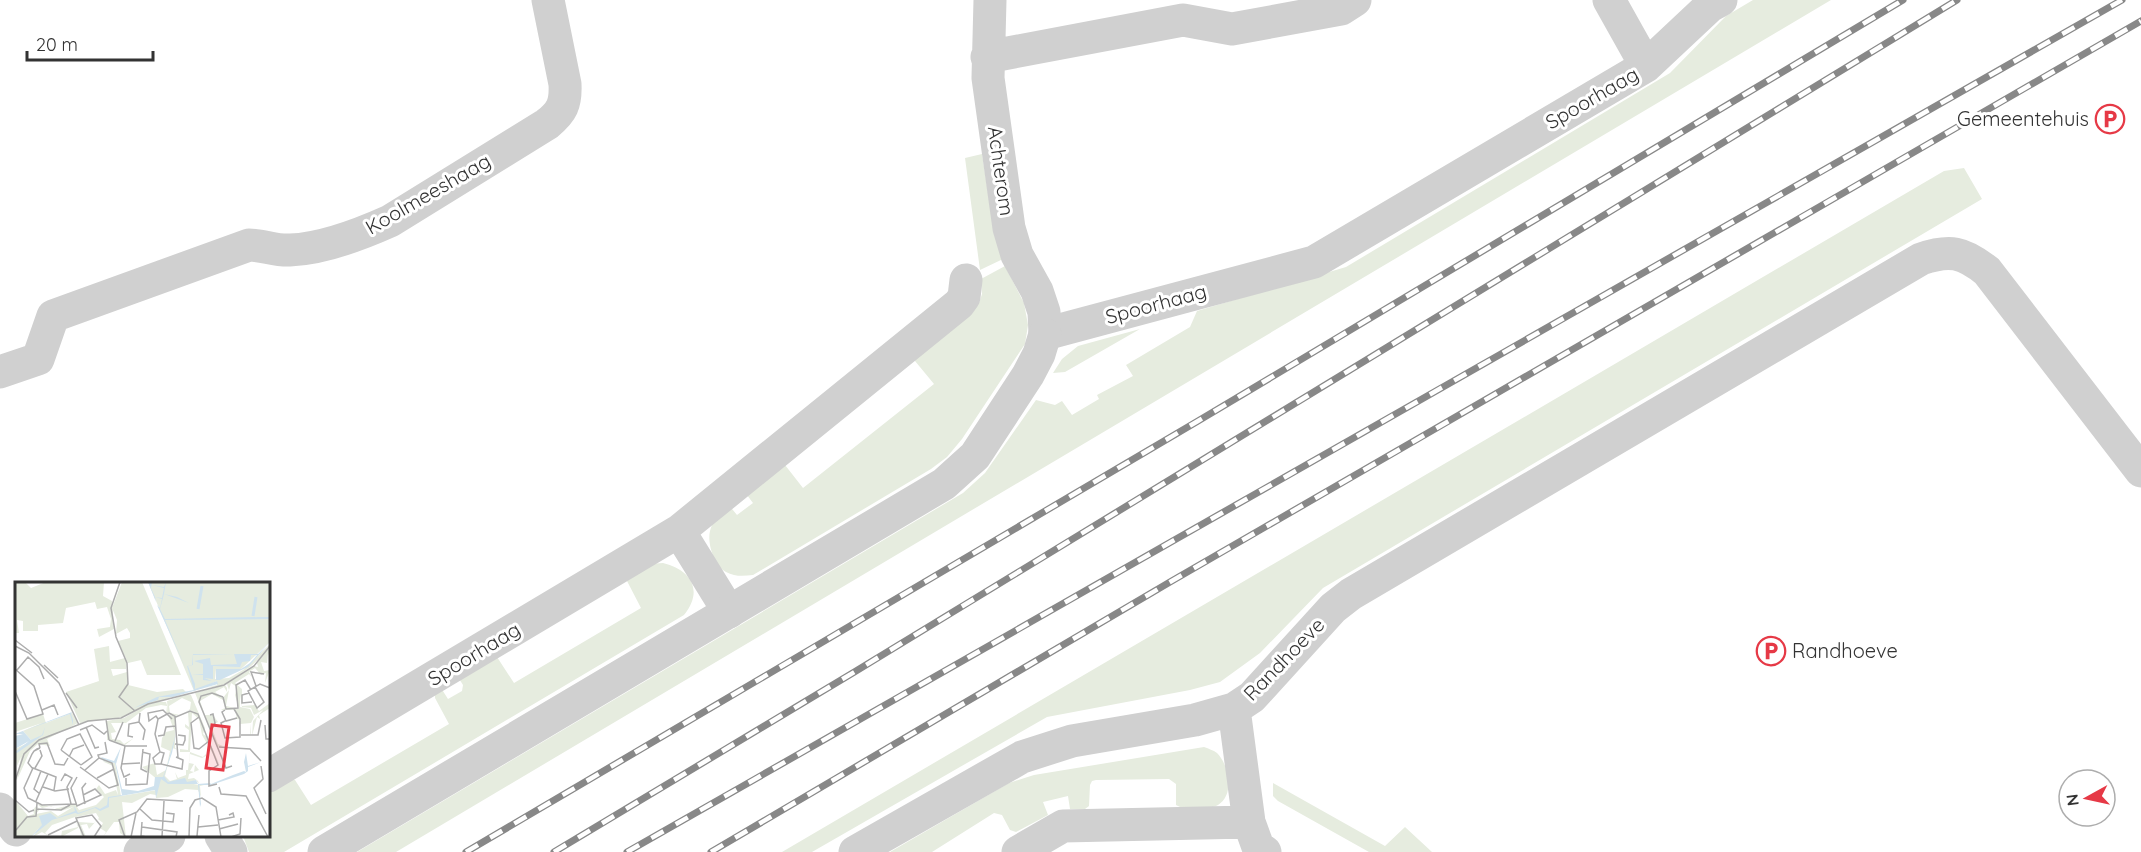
<svg xmlns="http://www.w3.org/2000/svg" width="2141" height="852" font-family="Quicksand,sans-serif">
<rect width="100%" height="100%" fill="#fff"/>
<path fill="#e6ecdf" d="M1753,0H1831L396,852H357L963,493L985,473L1036,400L1055,405L1062,401L1072,415L1099,399L1097,395L1133,376L1126,365L1190,327L1197,311L1346,267L1670,73L1726,16Z
M982,154L993,225L1003,259L980,270L965,158Z
M1964,168L1982,199L1323,588L1260,653L1220,682L1190,690L1047,717L812,852H782L1944,171Z
M1005,266L1024,303L1028,325L1025,344L962,439L947,457L931,469L753,575C744,576 735,577 726,572C714,566 707,543 710,531C713,519 721,512 728,504L737,515L753,503L744,491L785,465L803,488L934,384L915,361V354L979,303L982,294L981,279Z
M1140,329L1065,372L1053,373L1062,359L1078,346Z
M663,563C691,570 704,590 684,615L284,852H249L243,836H268L269,791L289,778L295,780L311,805L449,724L435,698V692L441,688L448,699L462,691L463,685L458,677L497,657L514,683L641,608L627,581L649,564Z
M1204,747C1209,749 1213,750 1217,753C1229,765 1235,795 1218,805C1210,810 1191,807 1180,807L1176,805V784L1169,779L1096,780L1092,781L1090,785L1089,806L1085,809H1070L1068,796L1043,802L1048,815L1016,832L1010,830L1002,815L994,813L932,852H890L1009,783L1034,775Z
M1273,783L1385,846L1405,827L1432,852H1369L1278,801L1273,796Z"/>
<g fill="none" stroke-linecap="round" stroke-linejoin="round">
<path stroke="#d0d0d0" stroke-width="33" d="M990,0L988,78L1009,228L1017,255L1037,291L1044,312L1045,334L1314,262L1646,66L1710,6L1721,0
M1609,0L1646,66
M987,57L1183,20L1232,29L1341,9L1355,0
M0,372L38,359L53,316L249,245C263,245 276,251 290,250C322,249 361,234 390,221L547,124C562,112 566,104 565,84L548,0
M679,531L729,612
M1234,709L1249,822L1258,847L1265,852
M268,776L679,531L959,304L964,297L966,280
M0,809L16,830
M221,836L231,852
M140,852L169,836
M855,852L1022,757L1072,741L1195,720L1234,709L1252,697L1333,608L1351,594L1921,259C1950,249 1963,252 1987,271L2141,471
M1018,852L1063,826L1249,822"/>
<path stroke="#d0d0d0" stroke-width="33" d="M324,852L944,484L975,456L1028,375L1039,354L1045,334"/>
<g stroke="#888" stroke-width="7">
<path id="rail" d="M466,852L1198,421L1903,0
M554,852L856,671L1957,0
M627,852L2122,0
M711,852L1170,582L2141,21"/>
</g>
<use href="#rail" stroke="#fff" stroke-width="4.5" stroke-dasharray="14" stroke-linecap="butt"/>
</g>
<defs>
<g id="parking-ring" transform="scale(1.5)"><circle r="9.5" fill="#fff" stroke="#e63946" stroke-width="1.5"/><path d="M-3.5-5.5H1a3.5 3.5 0 0 1 0 7H-1V5.5H-3.5ZM-1-3.4V-.6H.8a1.4 1.4 0 0 0 0-2.8Z" fill="#e63946"/></g>
</defs>
<g fill-rule="evenodd">
<use href="#parking-ring" x="2110" y="119"/>
<use href="#parking-ring" x="1771" y="651"/>
</g>
<g text-anchor="middle" stroke-width="6" stroke-linejoin="round" paint-order="stroke">
<g font-size="20" fill="#333" stroke="#fff">
<text transform="translate(1592 98) rotate(-30)" y="7">Spoorhaag</text>
<text transform="translate(1001 171) rotate(82)" y="7">Achterom</text>
<text transform="translate(428 194) rotate(-30)" y="7">Koolmeeshaag</text>
<text transform="translate(1156 304) rotate(-15)" y="7">Spoorhaag</text>
<text transform="translate(474 654) rotate(-31)" y="7">Spoorhaag</text>
<text transform="translate(1284 659) rotate(-46)" y="7">Randhoeve</text>
</g>
<g font-size="20" fill="#333" stroke="#fff" text-anchor="end">
<text x="2089" y="126">Gemeentehuis</text>
<text x="1792" y="658" text-anchor="start">Randhoeve</text>
</g>
</g>
<g transform="translate(15 582)">
<rect width="255" height="255" fill="#fff"/>
<path d="M0,0H10L16,6L31,0H89L88,14L97,19L99,47L84,55L82,47L95,45L96,37L92,25L82,27L80,20L51,26L48,41L23,43V49H8V39L2,38L4,51H0ZM107,0H127L166,93H132L126,78L113,81L103,59L115,56V51L112,46L101,52L102,38L97,26ZM133,0H255V60L226,87H201L200,97L214,96L228,88L255,62V76L253,71L252,81L246,80L249,89L255,88L250,101L251,91L246,93L240,86L234,90L237,95L234,92L220,101L227,107V124L240,123L244,129L255,121V126L244,133L245,137L242,135L237,154L238,139L248,128L239,133L236,126L227,125L225,112V125L235,127L239,135L236,141V151L235,154L236,141L225,142V146L224,141L226,138L222,137L220,128H206L210,126L208,118L197,112L185,119L190,133H198L203,140L196,144L203,162L208,164L203,165L211,187L180,111L210,103L212,106V110L209,105L200,110L208,116L214,108L211,124L224,127L220,113L222,105L216,101L214,108L212,102L239,84L243,85L242,81L250,71L235,85L212,101L204,104L190,106L202,103V99L179,109ZM94,64L95,80L110,76L112,79L111,87H96L98,94L112,90L113,103L142,110L168,107L171,110L142,120H151L152,123L153,131L151,133L152,124L146,123L131,126L111,141H96L101,150L96,151L97,157L105,158L109,162L119,156L110,163L92,158V139L109,136L124,127L107,135L65,141L51,110L84,99L79,67ZM170,113H176L190,146L188,152L192,155L191,151L205,184L187,153L184,137L177,131L175,170L188,175L191,172V174L187,176L175,172L174,181L179,182L175,189L179,190L180,183L184,188L174,192L173,197L179,196L183,199L184,202L181,198L173,201L184,203L193,202L185,204L186,215L183,208L170,207L153,215L141,216V213L135,212L117,221L107,220L111,255L105,251L104,240H99L88,255L91,250L85,246L88,241L83,237L74,247L72,242L66,243L71,255L66,253L64,244L63,246L46,255L47,249L63,245L61,240L63,243V240L79,241L84,236L81,231L61,235L63,239L60,235L37,243L30,251L35,255L27,250L18,255L24,246L16,255H0L1,219L13,234L19,232L18,228L21,224L25,227L21,232L36,229L43,234L58,225L46,229L36,224L27,226L22,222L43,226L60,222L64,228L81,223L89,215L81,207L84,203L90,212L101,208L103,213L98,184L89,180L84,173L89,179L100,181L106,214L142,208L143,198L127,185L140,181L142,193L151,188L155,169L146,165L147,156L151,150L159,148L153,132L160,135V166L164,168L157,166L150,194L155,199L162,197L160,190L163,196L171,193V188H166H173L175,170H165V167L173,168L174,148L170,145V142L174,145L173,130H180L174,128L166,133L175,127L176,120L167,116L154,124L155,131L165,133L159,134L155,131L153,130L152,119ZM57,131L63,141L32,157L35,164L23,162L15,169L2,198L6,175L2,184L0,167L17,159L8,149L27,141L0,150V141L28,132L31,141Z" fill="#e6ecdf"/>
<path d="M133,0H137L136,6L140,15L147,16L149,6L137,3L149,5L151,0L149,12L162,15L174,21L149,12L145,27L150,37L245,35H255V37L150,38L171,87L142,23L145,26L147,17L140,15L141,20ZM255,60L233,85L205,98H201V87H226L235,81L242,73H236L235,79L227,80L225,85L198,84V97L189,96L197,99L188,98V93H177L188,92V82L179,79L195,76L196,83L222,82L219,72L178,73V83L173,84L180,102V107L202,99L203,102L158,115H144L143,118L119,126L142,115L179,108L172,84L177,83L178,72H243ZM57,130L56,132L58,138V143L55,132L8,149L16,158L27,153L30,145L28,153L2,171L0,170L14,159L0,167V154L8,152H0ZM161,151L157,171L149,194L153,200L170,196L172,200L181,198L183,202L195,201L196,202L218,193L229,189L231,190L229,180L231,171L233,184L246,180L233,185V189L229,192L196,203H184L186,222L185,225L183,202H153L146,197L141,216L140,208L94,216V225L85,229L80,226L63,232L60,231L37,238L16,255L27,243L24,234L35,231L42,236L60,229L59,224L63,231L81,225L85,227L92,223L93,215L107,213L100,181L89,179L86,175L99,179L106,165L101,182L107,207L123,209L139,204L140,195H148L152,184Z" fill="#cfe2ee"/>
<path fill="none" stroke="#cfe2ee" stroke-width="3" d="M183,27L187,4M238,34L241,15"/>
<path fill="none" stroke="#adadad" stroke-width="1.5" d="M105,0L96,26L101,55L112,81L113,102L104,115L120,129M0,58L17,71M0,64L14,71L44,101L64,143M29,83L43,96M0,87L19,104L28,132L12,137L0,109M2,88L13,75L24,85L29,97M241,104L236,90L249,92M240,105L249,120L242,126L233,109L245,102L255,106M51,111L62,126M234,111L227,113V121L237,120M208,115L197,111L186,114L184,120L211,186L217,184M208,115L211,127L223,126L221,103L230,98L236,108M27,128L39,123L43,133M210,128L207,130L211,139L222,136M125,131L124,140L130,148L128,158M154,131L161,135L175,129L183,132L203,183L194,189V204L202,202M154,131L143,137L140,152L145,170L149,171L146,182L167,187L168,178L161,175M195,133L198,132L200,141L197,147M160,135L163,176M184,135L176,141L179,166L184,167L194,159M91,137L94,158M143,137L141,134L134,139L133,131L148,128L157,137M210,139L206,141L210,156L225,155V137L219,127M250,143L251,157H255M71,145L80,166L84,165M65,148L77,143L89,152L92,149M226,153H243L246,138M143,154L149,153L151,145L161,144M118,155L113,154L114,142L124,140M94,158L110,164H132M100,159L108,140M160,162L168,163L170,158V154L163,153M110,164L106,186L109,195L115,192M204,165L235,167L246,179M25,166L24,162L32,161L40,182L49,183L53,176M128,167L126,187L132,190M46,168L52,157L65,152L77,175L66,183M46,168L66,183M145,170L138,176L140,182H146M54,175L58,167L69,163M106,182L125,181M246,184L248,197L239,206L251,232M65,185L94,206L103,203L97,181L84,176L83,173L92,171L90,160M20,186L27,174L25,168M18,187L13,181L17,172L19,169L22,167L25,166L19,169M70,188L84,176M62,195L56,206L62,224L86,213L80,207L68,213M82,196L99,187M111,196V203L132,202L135,172L127,170M0,199L9,172L24,158L73,139L106,136L133,122L209,103L239,84L255,64M46,199L50,192L57,196L52,205L56,222M28,205L40,209L54,207M204,205L206,212L231,214L253,255M39,208L41,195L18,186L9,206L13,216L27,223L61,222M25,212L19,207L26,189M0,218L14,230L19,228M21,219L33,192M70,222L67,206L71,201M21,227L46,228L55,223M125,227L137,238L158,240L159,232L151,231M203,238L219,235L218,231L214,233M127,240L126,254L132,255M127,245L162,250L161,255M183,245L203,243M204,247L223,242M1,248L12,235L21,234L22,221M33,253L62,239M182,254L184,233M69,255L61,236L77,233L86,244L79,255M110,255L104,238L122,230L132,217L168,219M116,255L121,231M147,255L149,219M174,255L175,226L180,218L187,216L201,225L206,255M216,255L225,252L226,236"/>
<path fill="#e63946" fill-opacity="0.15" stroke="#e63946" stroke-width="3" d="M197,143L214,145L208,188L191,186Z"/>
<rect width="255" height="255" fill="none" stroke="#333" stroke-width="3"/>
</g>
<g transform="translate(2087 798) rotate(262)"><circle r="28" fill="#ffffff" stroke="#adadad" stroke-width="1.5"/>
<path d="M0-4.5L10 22L0 15L-10 22Z" fill="#e63946"/>
<text y="-9" font-size="16" font-weight="bold" text-anchor="middle" fill="#333333">N</text>
</g>
<path d="M27 51v9h126v-9" fill="none" stroke="#333333" stroke-width="3"/>
<text x="36" y="51" font-size="18" fill="#333333" stroke="#ffffff" stroke-width="4.5" paint-order="stroke">20 m</text>
</svg>
